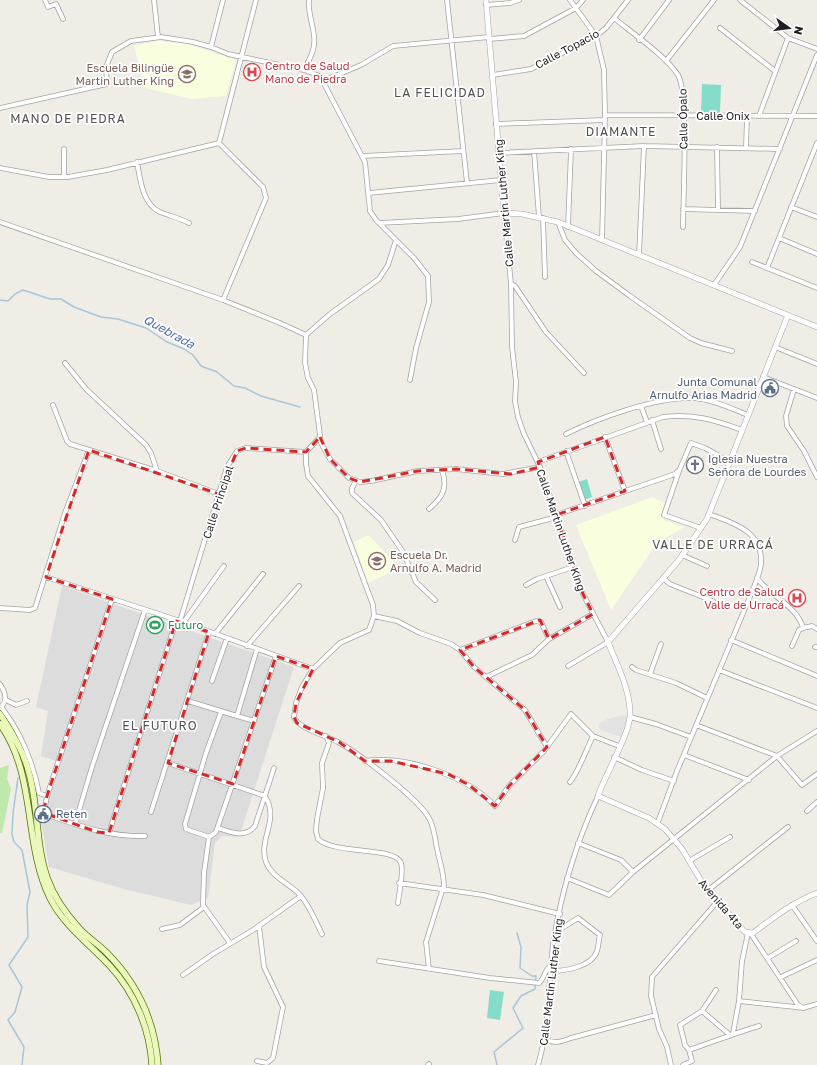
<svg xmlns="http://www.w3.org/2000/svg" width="817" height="1065" font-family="'Golos Text',sans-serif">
<rect width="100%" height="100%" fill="#efede5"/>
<path fill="#dddcdc" d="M62,586L294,667L239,837L222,836L215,843L208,898L191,905L124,889L49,867L41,821L61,763L41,756L48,711L36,707Z"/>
<path fill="#f9fedf" d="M157,41L188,44L236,60L226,96L192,99L145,88L134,46Z
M652,497L665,503L662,512L664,520L684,527L656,544L611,610L576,525Z
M368,535L400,568L368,583L354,542Z"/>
<path fill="#bfe8ac" d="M9,765L7,779L11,789L2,833H0V768Z"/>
<path fill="#85dcc9" d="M702,84L721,85L720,113L701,112Z
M587,479L592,497L584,500L578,482Z
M150,617L165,622L161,633L146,628Z
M490,990L504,992L500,1020L487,1018Z"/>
<path fill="#e3e3e3" d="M625,715L630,717L623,738L601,730L598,727L600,723L607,719Z"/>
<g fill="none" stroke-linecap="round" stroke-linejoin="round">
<path stroke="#a7c6db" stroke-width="1.5" d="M0,300L8,301L15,294L23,290L50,299H61L74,307L101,317L118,319L146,328L167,342L184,349L193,355L201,366L217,372L234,386L245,388L261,396L300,407
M18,778L13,813L12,834L14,842L22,850L30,892L27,905L28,937L9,965L22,987L15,1012L8,1020L24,1047L22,1065
M497,1065L494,1052L523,1028L513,1008L521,996L535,989L536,976H532L520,968L521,947L517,933"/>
<g stroke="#a3a3a3" stroke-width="5.5">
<path id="minor" d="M45,0L48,7L56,4L63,19
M154,0L158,37
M447,0L467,183
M570,0L596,36L604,70L605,115L602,240
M740,0L788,38L759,116
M486,5L510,3L519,0
M614,18C631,32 667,57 678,75C689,93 683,200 683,227
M720,28L775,71
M788,38L817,49
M489,39L524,36L576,8L583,0
M639,40L669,0
M211,47L223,0
M666,61L714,0
M304,70C307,64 311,57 313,50C318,34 307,16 309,0
M493,75L531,69L596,36L606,28L628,0
M323,81L361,65L393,46L489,37
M0,108L107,84L106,67L112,52L131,41L161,37L193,42L211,47L228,54L304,70L320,76L365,162L370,211L376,220L414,258L428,276L429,302L416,348L410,380
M605,115L817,116
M496,124L605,120
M219,143L263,187L266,198L223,300
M219,143L256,0
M717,147L718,210
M746,148L747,116
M534,151L539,217
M498,153L644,146L780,149
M362,156L463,151
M137,162C140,178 142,204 160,212C170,216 179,218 189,223
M0,168L49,177H68L107,170L219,143
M64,177V149
M369,193L501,180
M791,207L817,217
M683,209L755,211
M543,218L545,277
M0,222L223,300L280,323L306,335
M558,222L565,240L576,253L596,271L630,296L690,338L701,343L732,351
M379,223L458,219L504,213L511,284L512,347L516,382L515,401L518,417L524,434L540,467L583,594L608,642L568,666
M568,227L571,149
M779,238L817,254
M396,240L388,265L379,279L330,314L306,335L305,363L308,378L314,390L321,443L330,459L349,478L360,482L371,481L418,471L456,469L503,474L540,467
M639,255L644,146
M752,262L817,288
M767,268L817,143
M511,284L515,286L546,332L584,373
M714,285L740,247L817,55
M775,347L817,364
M65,363L86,389L146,445L151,453L157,471
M763,377L817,398
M794,389L786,416L787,426L804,451L817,477
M53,405L67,441L70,444L157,471L219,494
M641,406L647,422
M652,420L661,449
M566,434C598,418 656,397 692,398C712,399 730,408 748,415
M320,437L306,452V464L308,476L340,516L373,605L374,616L369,630L340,643L313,669L302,687L296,703L294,717C297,728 327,736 338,742C358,753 421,800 430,820C435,830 435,842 438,853C441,867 444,873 444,888
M605,437L625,491
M566,451L585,506
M538,462L663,417C692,413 715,420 742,430
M356,481L352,488V493L381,520L403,552L416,582L435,600
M429,509C443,497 448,488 442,470
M556,515L675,474L678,471
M701,528L664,515L679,471L691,443L705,448L730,462
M515,540L519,527L557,517
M682,555L707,566
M546,576L560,607
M46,577L180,621L313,669
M663,578L670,584L713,601
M757,578C768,594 799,608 803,628L799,630L792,646
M526,585L537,579L573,567
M112,599L47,796L44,812L51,816C82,827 111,837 145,836
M0,608L30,610L35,608L65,513L89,450
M374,616L397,621L420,633L451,644L460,650L474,667L525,710L547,747
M180,621L227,467L237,451L246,448L306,452
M183,623L224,566
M803,628L812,626L817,629
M215,634L263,574
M731,640L817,676
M247,646L299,586
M815,647H817
M460,650L536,621L541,622L549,639
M632,667L636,670L676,683L707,698
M719,670L817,708
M650,674L661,644
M486,677L532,655L549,639L593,614
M212,681L227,638
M0,684C6,693 8,701 0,708
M6,700L16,705L27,701
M188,701L237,716
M2,708C21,733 33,762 39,793L47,796
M221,712L206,753L185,824L186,829L209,837L216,832L276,656
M630,717L656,724L691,737
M254,721L237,716L257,649
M696,725L777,756L802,785L817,774
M326,736L329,743L322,763L323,788L317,819L316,831L318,839C335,855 395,846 401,863C404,871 399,893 398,903
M684,755L749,780
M614,757L642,770L674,781
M365,761C406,755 467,776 495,806L509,786L544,751L571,714L593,736L619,746
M168,763L265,796C280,821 258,838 266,862C272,878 291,884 301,896C310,907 316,922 322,934
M570,782C579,771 586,750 593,736
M807,811L817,802
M151,812L209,632
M658,822L677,771L754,587C756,580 761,571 761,563C763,531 733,523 709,514
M75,824L92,767L145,610
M218,828C231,832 245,839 255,826L274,768
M109,833L176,621
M209,837L204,873L203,905L230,943
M578,843L621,860L633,872
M689,861L730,837
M567,878L609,895L633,872L777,756L817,731
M399,883L483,895L560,914
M707,891L788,827
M792,905L817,941
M162,929L180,925L204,907
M751,934L798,1005L803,1008
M768,958L796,941
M379,961L490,978L539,983C545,979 544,969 551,966
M429,969L426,942L443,888
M551,971C565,971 592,967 597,951C599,946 598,941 600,935L578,918L556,932
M183,975L213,954L253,930L301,896
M781,977L817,960
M739,1001L795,1007L803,1008L817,1004
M702,1011L730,1035
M733,1033L739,1001L742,961L748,933
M544,1039C554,1044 561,1042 571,1038L656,1015
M689,1050L685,1045L680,1025L702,1011L716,990
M257,1061L267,1063L273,1058L283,1007L264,967L259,926
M428,1065L429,1064
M538,1065C550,1025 548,985 553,944C561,893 576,843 598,796
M671,1065L667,1047L659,1029L651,996L652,977L717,902
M683,1065L692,1061L689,1050C713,1042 735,1033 759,1026"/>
</g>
<g stroke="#a3a3a3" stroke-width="6">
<path id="tertiary" d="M486,0L504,213L522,214L558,222L817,327
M788,315L707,519L679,560L608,642C617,665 631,691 630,716C629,735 605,775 598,796L649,818L665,829L682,849L706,889L745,932L753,933C773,918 793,902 817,893"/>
</g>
<g stroke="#557308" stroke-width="7">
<path id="secondary" d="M0,714C12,732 24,752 29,773C39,808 35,846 48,880C54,897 67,915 79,928C87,937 98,944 106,952C137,983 155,1022 158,1065
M0,724C37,776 23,843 50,898C64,926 90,944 110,966C135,993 150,1029 152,1065"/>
</g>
<use href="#minor" stroke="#fff" stroke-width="4"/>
<use href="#tertiary" stroke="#fff" stroke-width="5"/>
<use href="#secondary" stroke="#eaf8bb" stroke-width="5.5"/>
</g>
<path fill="none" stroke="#d62828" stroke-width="3" stroke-dasharray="8 5" stroke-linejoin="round" d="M320,437L330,459L349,478L360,482L418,471L456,469L511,474L540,467L538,462L605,437L625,491L556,515L583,594L593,614L549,639L540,620L460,650L474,667L525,710L547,747L509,786L495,806L469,785L448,774L391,761H365L339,742L297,723L294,717L296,703L313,669L276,656L233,784L168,763L209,632L176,621L109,833L97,832L47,814L44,809L47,796L112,599L46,577L89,450L219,494L237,451L246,448L306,452Z"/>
<defs>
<g id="hospital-ring" transform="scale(0.9)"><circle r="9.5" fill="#fff" stroke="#e0444e" stroke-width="1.5"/><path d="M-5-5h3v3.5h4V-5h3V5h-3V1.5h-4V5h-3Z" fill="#e0444e"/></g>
<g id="school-ring" transform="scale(0.9)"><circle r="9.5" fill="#fff" stroke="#8d6e63" stroke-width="1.5"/><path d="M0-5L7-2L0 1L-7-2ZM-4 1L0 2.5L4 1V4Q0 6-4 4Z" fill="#8d6e63"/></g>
<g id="civic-ring" transform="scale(0.9)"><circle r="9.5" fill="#fff" stroke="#5c6f8a" stroke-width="1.5"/><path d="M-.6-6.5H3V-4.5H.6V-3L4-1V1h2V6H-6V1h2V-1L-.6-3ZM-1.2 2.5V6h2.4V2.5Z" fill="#5c6f8a"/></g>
<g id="church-ring" transform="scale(0.9)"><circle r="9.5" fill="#fff" stroke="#6b7280" stroke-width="1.5"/><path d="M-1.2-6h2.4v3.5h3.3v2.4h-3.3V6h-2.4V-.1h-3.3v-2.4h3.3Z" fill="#6b7280"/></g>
<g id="stadium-ring" transform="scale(0.9)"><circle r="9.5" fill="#fff" stroke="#2e9e5b" stroke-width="1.5"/><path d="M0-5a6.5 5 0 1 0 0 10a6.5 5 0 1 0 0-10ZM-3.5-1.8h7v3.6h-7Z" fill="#2e9e5b"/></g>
</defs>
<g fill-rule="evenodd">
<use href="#hospital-ring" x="252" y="72"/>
<use href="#school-ring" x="187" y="74"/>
<use href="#civic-ring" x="770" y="388"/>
<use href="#church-ring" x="695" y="465"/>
<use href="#school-ring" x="377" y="561"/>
<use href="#hospital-ring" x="797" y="598"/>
<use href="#stadium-ring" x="155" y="625"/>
<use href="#civic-ring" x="43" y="814"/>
</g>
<g text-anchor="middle" stroke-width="3.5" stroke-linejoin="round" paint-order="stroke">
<g font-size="11" fill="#1f1f1f" stroke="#fff">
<text transform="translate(567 49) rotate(-28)" y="4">Calle Topacio</text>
<text x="723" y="120">Calle Onix</text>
<text transform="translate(683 119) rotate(-91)" y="4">Calle Ópalo</text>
<text transform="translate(504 203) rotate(-95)" y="4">Calle Martin Luther King</text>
<text transform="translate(218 502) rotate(-72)" y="4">Calle Principal</text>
<text transform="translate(561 530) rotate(71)" y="4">Calle Martin Luther King</text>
<text transform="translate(721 904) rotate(49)" y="4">Avenida 4ta</text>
<text transform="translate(551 982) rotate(-83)" y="4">Calle Martin Luther King</text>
</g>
<g font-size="11" fill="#be3a42" stroke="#fff" text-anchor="start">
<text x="265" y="70">Centro de Salud<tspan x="265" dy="13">Mano de Piedra</tspan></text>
<text x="784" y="596" text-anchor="end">Centro de Salud<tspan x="784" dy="13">Valle de Urracá</tspan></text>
</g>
<g font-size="11" fill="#785e54" stroke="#fff" text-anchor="end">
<text x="174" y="72">Escuela Bilingüe<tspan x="174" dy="13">Martin Luther King</tspan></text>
<text x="390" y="559" text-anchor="start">Escuela Dr.<tspan x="390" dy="13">Arnulfo A. Madrid</tspan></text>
</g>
<g font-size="11" fill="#4e5e75" stroke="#fff" text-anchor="end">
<text x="757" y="386">Junta Comunal<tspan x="757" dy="13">Arnulfo Arias Madrid</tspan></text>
<text x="56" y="818" text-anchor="start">Reten</text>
</g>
<g font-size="11" fill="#5b616d" stroke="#fff" text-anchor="start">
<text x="708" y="463">Iglesia Nuestra<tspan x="708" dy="13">Señora de Lourdes</tspan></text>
</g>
<g font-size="11" fill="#27864d" stroke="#fff" text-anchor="start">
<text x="168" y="629">Futuro</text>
</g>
<g font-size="12" letter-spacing="1" fill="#525252" stroke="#fff">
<text x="440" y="97">LA FELICIDAD</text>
<text x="68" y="123">MANO DE PIEDRA</text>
<text x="621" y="136">DIAMANTE</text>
<text x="713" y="549">VALLE DE URRACÁ</text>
<text x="160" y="730">EL FUTURO</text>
</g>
<g font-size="12" font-style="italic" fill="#4e6cab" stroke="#fff">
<text transform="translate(169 332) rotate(29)" y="4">Quebrada</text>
</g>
</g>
<g transform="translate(789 28) rotate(104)" stroke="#ffffff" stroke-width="3" paint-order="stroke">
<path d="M0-3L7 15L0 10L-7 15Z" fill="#1f1f1f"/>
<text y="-6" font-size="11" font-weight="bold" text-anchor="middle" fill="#1f1f1f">N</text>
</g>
</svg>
